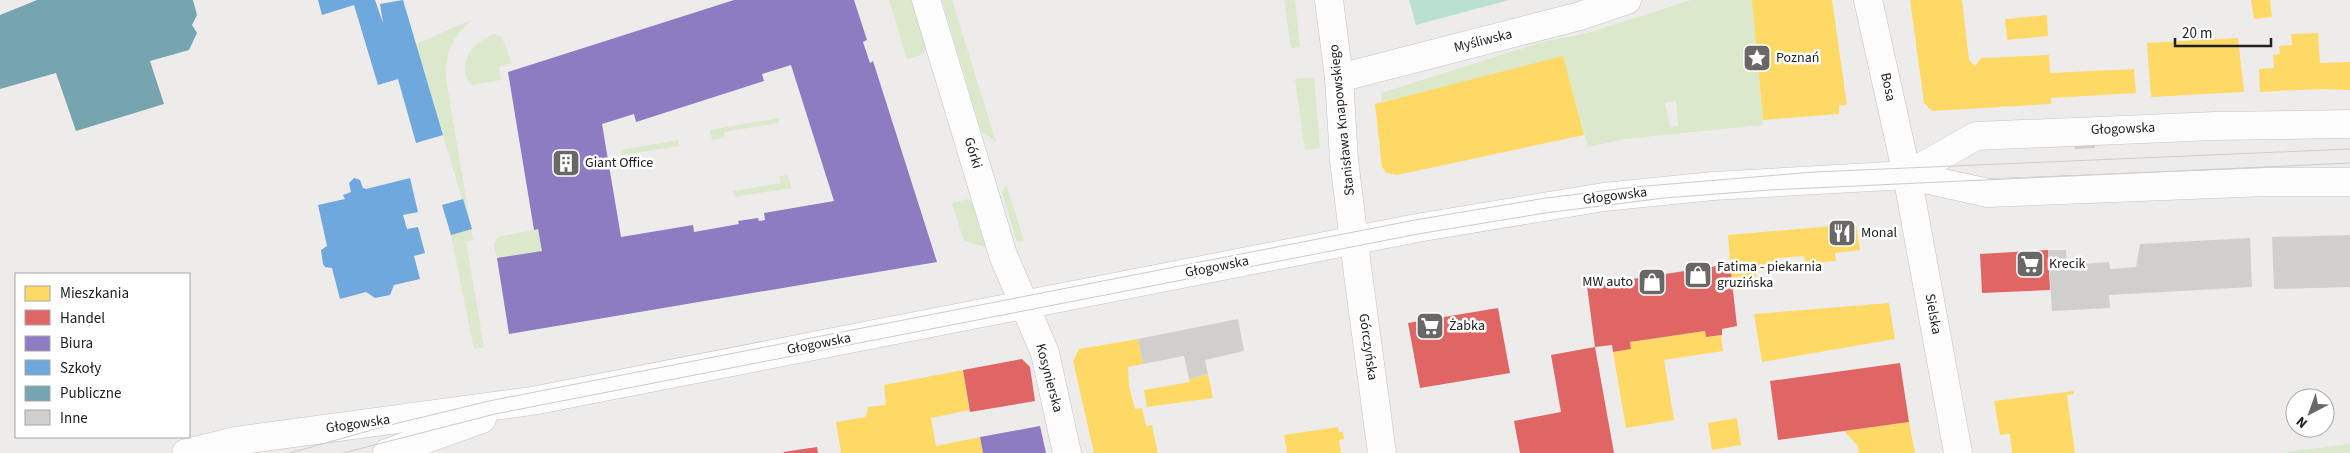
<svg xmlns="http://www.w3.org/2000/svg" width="2350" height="453" viewBox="0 0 2350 453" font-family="'Source Sans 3',sans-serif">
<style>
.grass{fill:#dbe8cc;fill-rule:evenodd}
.pitch{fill:#b9e0d0}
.homes{fill:#ffd966}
.shops{fill:#e06666}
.offices{fill:#8e7cc3;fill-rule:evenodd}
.schools{fill:#6fa8dc}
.public{fill:#76a5af}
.building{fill:#d1cfcd}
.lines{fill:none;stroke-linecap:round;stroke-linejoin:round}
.minor-casing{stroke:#c4c3c2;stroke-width:29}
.minor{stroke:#fcfcfc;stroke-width:28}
.tram{stroke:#cbcbcb;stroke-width:1}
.labels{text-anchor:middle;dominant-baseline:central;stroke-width:5;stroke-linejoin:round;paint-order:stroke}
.street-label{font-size:14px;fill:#212121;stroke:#fff}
.poi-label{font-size:14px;fill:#212121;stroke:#fff;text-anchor:start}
</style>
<rect width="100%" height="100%" fill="#eeecea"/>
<g class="grass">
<path d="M889,0H911L926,49L922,55L907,59Z"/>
<path d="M942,0H952L996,142L981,131Z"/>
<path d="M1284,0H1295L1300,47L1291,48Z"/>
<path d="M1691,0H1752L1763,123L1762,125L1625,139L1588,147L1563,57L1381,102V93L1543,42L1588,33ZM1676,101L1678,126L1670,127L1665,102Z"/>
<path d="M473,19C453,36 445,52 446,79L473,240L466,242L484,347L474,349L451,235L471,229L416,44Z"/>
<path d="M493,34L501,36L512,63L499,67L501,80L472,85L468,82C459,59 473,43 493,34Z"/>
<path d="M1314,77L1320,148L1305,150L1295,79Z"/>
<path d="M779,118V123L724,132L725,138L712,140L710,130Z"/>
<path d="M678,140L679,146L622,155L621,150Z"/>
<path d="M788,175L791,188L734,197L733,191L781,183L779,176Z"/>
<path d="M1006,184L1024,241L1017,242L1002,192Z"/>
<path d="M968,199L972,202L986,247L964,241L952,203Z"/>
<path d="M538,229L542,251L497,258L494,245L498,237Z"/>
<path d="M2350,444V453H2279Z"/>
</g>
<path class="pitch" d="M1409,0H1509L1416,25Z"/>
<g class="homes">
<path d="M1752,0H1832L1847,105H1839V114L1763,120Z"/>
<path d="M1910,0H1962L1969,60L1975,66L1981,58L2049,55L2050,73L2134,69L2136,93L2051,98V104L1932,111L1924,103Z"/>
<path d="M2251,0H2270L2272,17L2254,19Z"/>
<path d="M2047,15L2048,36L2007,40L2005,19Z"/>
<path d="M2318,33L2320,63L2350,62V90L2321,89L2260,92L2259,69L2274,68L2273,55L2280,54L2279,46L2292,45L2291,34Z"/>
<path d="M2238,38L2244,92L2151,97L2147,43Z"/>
<path d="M1563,56L1584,135L1397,175L1387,173L1382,167L1375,104Z"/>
<path d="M1856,224L1860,250L1835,253L1836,261L1805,264L1804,256L1777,258L1779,271L1766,272L1755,264L1758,288L1732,290L1728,235Z"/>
<path d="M1889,303L1895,339L1762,362L1754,314Z"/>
<path d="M1705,331L1706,337L1721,335L1723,351L1664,360L1674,420L1626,428L1613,352L1631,349L1630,342Z"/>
<path d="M1138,339L1143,364L1128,367L1129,386L1135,409L1142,408L1146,426L1152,425L1158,453H1094L1073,361L1079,349Z"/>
<path d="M963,370L969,410L931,418L936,446L980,437L983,453H841L836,422L866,417L868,407L886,405L884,385Z"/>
<path d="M1208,374L1213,398L1147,407L1144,390L1190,382L1189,379Z"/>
<path d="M2074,391V394L2067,395L2075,453H2012L2010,434L2000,435L1994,401Z"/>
<path d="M1737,418L1741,445L1712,450L1708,423Z"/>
<path d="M1909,422L1915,453H1859L1857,445L1844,431Z"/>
<path d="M1338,427L1339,432H1343L1344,439L1339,440L1341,453H1287L1284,435Z"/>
</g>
<g class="shops">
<path d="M2048,250L2050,290L1982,293L1980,254Z"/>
<path d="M1730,264L1737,326L1722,329V335L1706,337L1705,331L1630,342L1631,349L1613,352L1612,345L1595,347L1614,453H1520L1514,421L1561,412L1551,355L1595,347L1587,286Z"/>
<path d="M1498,308L1510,373L1420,388L1408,323Z"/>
<path d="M1022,359L1030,367L1035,401L970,412L963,370Z"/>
<path d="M1900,363L1909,422L1778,440L1770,381Z"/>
<path d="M817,447L818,453H784L783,452Z"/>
</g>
<g class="offices">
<path d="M734,0H854L867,40L863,42L870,63L873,61L937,262L509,334L497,258L542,251L538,229L534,230L508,72ZM791,65L834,201L764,213L765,220L759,221L758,218L738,221L739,224L694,232L693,225L621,237L602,124L634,114L636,122L764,81L762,74Z"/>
<path d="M1040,426L1046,453H983L980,437Z"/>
</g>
<g class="schools">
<path d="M318,0H375L383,23L380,4L403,0L443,135L416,143L398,79L378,85L354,5L322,15Z"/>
<path d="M354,178L360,180L363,188L366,189L410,178L418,212L403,215L407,229L418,227L425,253L414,256L420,279L394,285L390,295L375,298L366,292L340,299L332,268L325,267L323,264L321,250L327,246L318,205L345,199L343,195L351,192L349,183Z"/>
<path d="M463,199L472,229L451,235L442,205Z"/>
</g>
<path class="public" d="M37,0H193L197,15L192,25L197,33L189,50L150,61L164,104L76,131L56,73L0,89V15Z"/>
<g class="building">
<path d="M2095,142V148L2075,149L2074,143Z"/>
<path d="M2350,235V287L2274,289L2272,237Z"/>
<path d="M2250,238L2252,287L2109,295L2110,308L2052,311L2048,250H2066L2067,265L2109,262L2110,269L2136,267L2140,244Z"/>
<path d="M1238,319L1244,351L1205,360L1208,374L1189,379L1184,356L1143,364L1138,339Z"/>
</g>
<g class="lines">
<defs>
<g id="minor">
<path d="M926,0L1003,255L1045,353L1067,453"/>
<path d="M1329,0L1339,78L1344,160L1358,274L1382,453"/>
<path d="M1868,0L1907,175L1958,453"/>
<path d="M1339,78L1580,16L1627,0"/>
<path d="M1907,175L1976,136L2215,126L2350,124"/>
<path d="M186,453L235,441L532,401L1417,228L1604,197L1713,186L1907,175L1988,193L2267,182H2350"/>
<path d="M387,453L482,419"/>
</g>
</defs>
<use href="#minor" class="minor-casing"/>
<use href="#minor" class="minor"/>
<g class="tram">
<path d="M290,453L386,426L489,401L1415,220L1546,198L1634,187L1814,172L2350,149"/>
<path d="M343,453L495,414L1418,234L1545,213L1664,198L1769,190L2350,163"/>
</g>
</g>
<defs>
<symbol id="sight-square" viewBox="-11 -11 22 22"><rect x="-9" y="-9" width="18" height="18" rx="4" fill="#696867" stroke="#fff"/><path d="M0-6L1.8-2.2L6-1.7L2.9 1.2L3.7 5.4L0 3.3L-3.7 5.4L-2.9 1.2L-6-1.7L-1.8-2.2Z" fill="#fff"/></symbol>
<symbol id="building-square" viewBox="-11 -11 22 22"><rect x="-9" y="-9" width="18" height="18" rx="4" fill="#696867" stroke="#fff"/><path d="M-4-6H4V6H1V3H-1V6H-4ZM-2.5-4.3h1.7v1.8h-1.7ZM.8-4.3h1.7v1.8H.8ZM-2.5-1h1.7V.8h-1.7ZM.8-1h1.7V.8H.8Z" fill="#fff"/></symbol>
<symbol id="restaurant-square" viewBox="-11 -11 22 22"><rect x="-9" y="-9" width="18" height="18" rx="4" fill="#696867" stroke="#fff"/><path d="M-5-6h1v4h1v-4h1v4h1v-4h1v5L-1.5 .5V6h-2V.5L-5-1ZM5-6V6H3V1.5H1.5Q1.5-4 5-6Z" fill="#fff"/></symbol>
<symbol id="supermarket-square" viewBox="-11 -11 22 22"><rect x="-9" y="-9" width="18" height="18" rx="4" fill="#696867" stroke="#fff"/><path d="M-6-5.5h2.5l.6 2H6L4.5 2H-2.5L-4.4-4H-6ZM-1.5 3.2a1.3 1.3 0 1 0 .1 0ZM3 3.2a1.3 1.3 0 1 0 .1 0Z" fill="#fff"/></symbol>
<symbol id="shop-square" viewBox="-11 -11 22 22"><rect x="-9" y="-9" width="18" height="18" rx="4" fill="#696867" stroke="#fff"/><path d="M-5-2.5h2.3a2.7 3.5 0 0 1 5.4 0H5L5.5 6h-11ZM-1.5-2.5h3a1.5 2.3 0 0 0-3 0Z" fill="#fff"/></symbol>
</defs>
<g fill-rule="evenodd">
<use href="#sight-square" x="1741" y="42" width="32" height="32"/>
<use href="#building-square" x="550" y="147" width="32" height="32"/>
<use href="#restaurant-square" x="1826" y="217" width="32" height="32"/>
<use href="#supermarket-square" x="2014" y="248" width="32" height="32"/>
<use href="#shop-square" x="1682" y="259" width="32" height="32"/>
<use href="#shop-square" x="1636" y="266" width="32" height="32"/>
<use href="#supermarket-square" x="1414" y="310" width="32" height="32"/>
</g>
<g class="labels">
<g class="street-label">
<text transform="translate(1483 41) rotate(-14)">Myśliwska</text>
<text transform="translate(1888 87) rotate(78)">Bosa</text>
<text transform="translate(1342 120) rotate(-96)">Stanisława Knapowskiego</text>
<text transform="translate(2123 129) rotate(-2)">Głogowska</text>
<text transform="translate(973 153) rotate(73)">Górki</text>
<text transform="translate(1615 196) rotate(-7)">Głogowska</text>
<text transform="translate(1217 267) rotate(-11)">Głogowska</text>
<text transform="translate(1933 314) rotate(80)">Sielska</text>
<text transform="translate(819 344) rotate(-11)">Głogowska</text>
<text transform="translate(1368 347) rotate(82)">Górczyńska</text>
<text transform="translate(1049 378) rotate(75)">Kosynierska</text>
<text transform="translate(358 424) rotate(-8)">Głogowska</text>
</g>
<g class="poi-label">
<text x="1776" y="58">Poznań</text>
<text x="585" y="163">Giant Office</text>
<text x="1861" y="233">Monal</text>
<text x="2049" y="264">Krecik</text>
<text x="1717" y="267">Fatima - piekarnia<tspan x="1717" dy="16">gruzińska</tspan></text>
<text x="1633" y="282" text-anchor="end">MW auto</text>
<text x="1449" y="326">Żabka</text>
</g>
</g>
<rect x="15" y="273" width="175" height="165" fill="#ffffff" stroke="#a6a6a6"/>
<rect x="25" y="286" width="25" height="15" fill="#ffd966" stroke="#a6a6a6"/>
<text x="60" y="298" font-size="15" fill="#212121">Mieszkania</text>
<rect x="25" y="310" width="25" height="15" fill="#e06666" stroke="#a6a6a6"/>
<text x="60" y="323" font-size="15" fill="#212121">Handel</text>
<rect x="25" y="336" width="25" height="15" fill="#8e7cc3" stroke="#a6a6a6"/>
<text x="60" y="348" font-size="15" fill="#212121">Biura</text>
<rect x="25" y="360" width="25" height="15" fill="#6fa8dc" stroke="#a6a6a6"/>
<text x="60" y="373" font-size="15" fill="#212121">Szkoły</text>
<rect x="25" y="386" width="25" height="15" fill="#76a5af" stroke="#a6a6a6"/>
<text x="60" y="398" font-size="15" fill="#212121">Publiczne</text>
<rect x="25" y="410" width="25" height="15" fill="#d1cfcd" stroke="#a6a6a6"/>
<text x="60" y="423" font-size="15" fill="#212121">Inne</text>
<g transform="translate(2310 413) rotate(221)"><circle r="24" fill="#ffffff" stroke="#a6a6a6"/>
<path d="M0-4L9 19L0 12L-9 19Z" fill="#696867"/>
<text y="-8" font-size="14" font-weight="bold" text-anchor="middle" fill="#212121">N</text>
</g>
<path d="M2175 38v8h96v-8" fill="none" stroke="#212121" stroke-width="2.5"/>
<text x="2182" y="38" font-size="15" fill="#212121" stroke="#ffffff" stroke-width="4" paint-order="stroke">20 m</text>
</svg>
